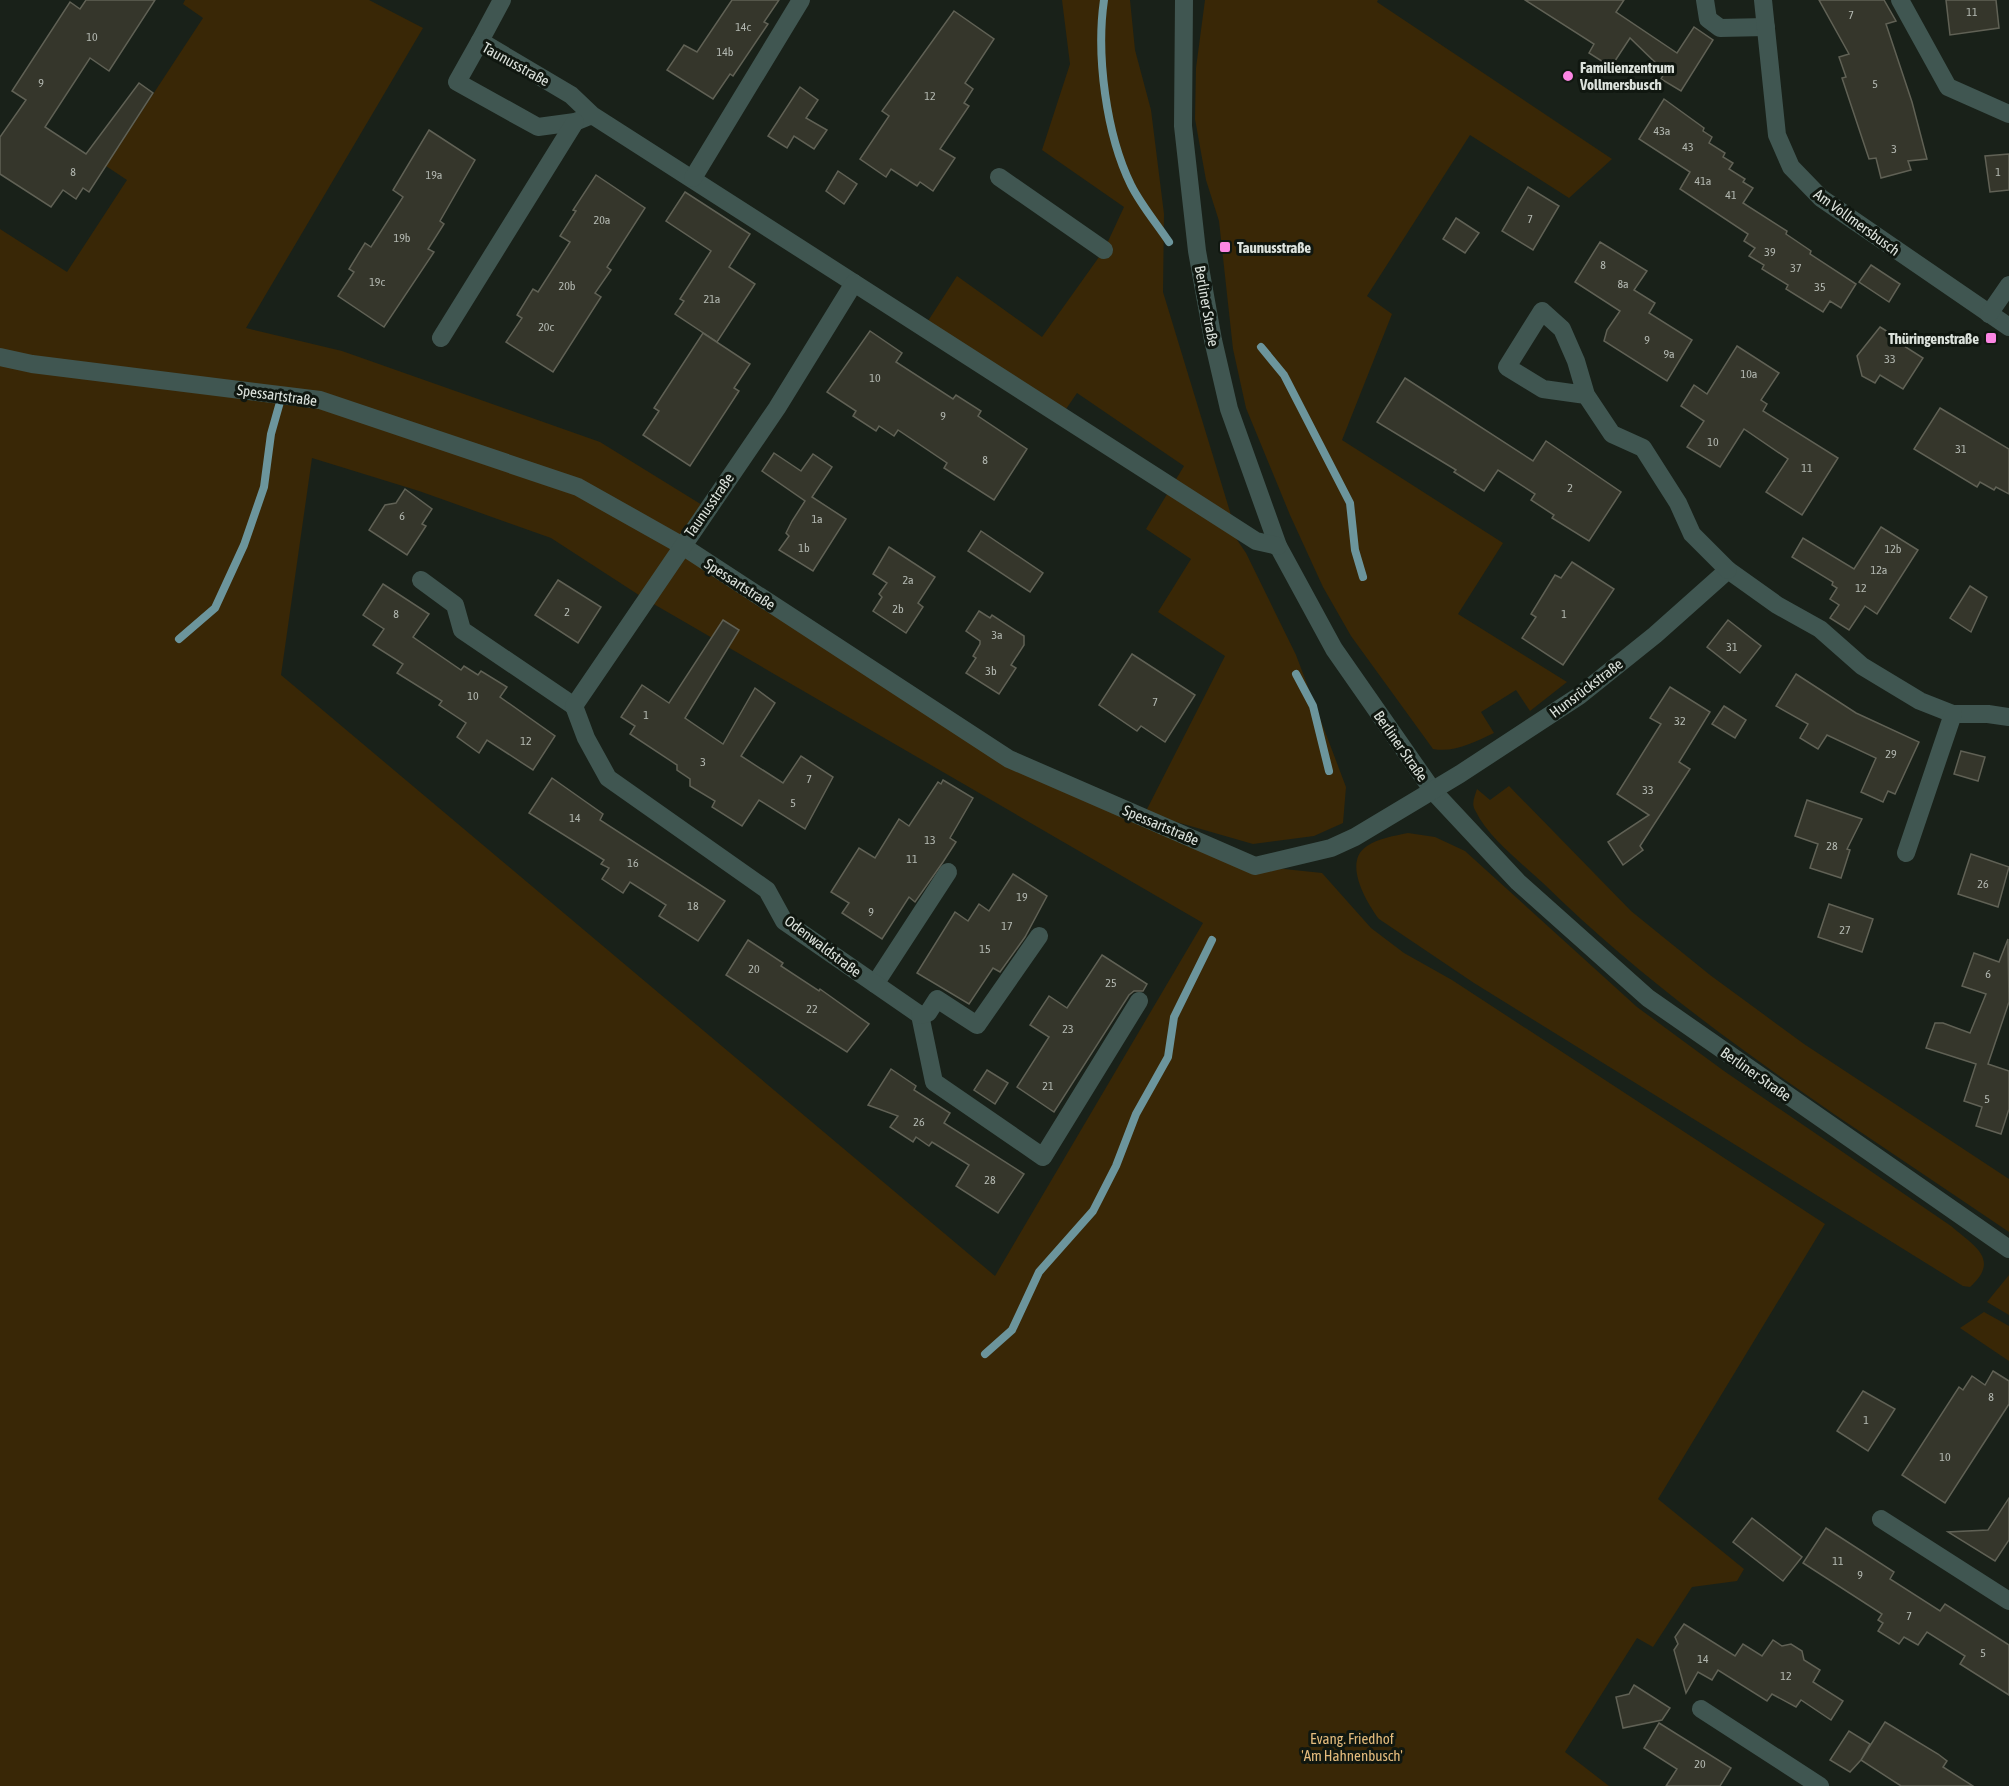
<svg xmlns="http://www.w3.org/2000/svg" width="2009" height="1786" viewBox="0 0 2009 1786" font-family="'Asap Condensed',sans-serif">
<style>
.green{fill:#392706;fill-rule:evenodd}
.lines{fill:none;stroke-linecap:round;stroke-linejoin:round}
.stream{stroke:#6c959c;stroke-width:8}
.building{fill:#35362b;stroke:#606155;stroke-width:1.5}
.minor{stroke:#405651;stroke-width:18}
.poi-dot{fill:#fc86e3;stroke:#101710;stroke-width:2}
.labels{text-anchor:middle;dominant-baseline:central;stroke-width:6;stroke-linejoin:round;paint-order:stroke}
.number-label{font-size:12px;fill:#b2b7b0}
.street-label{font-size:15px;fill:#dce2dc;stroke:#101710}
.poi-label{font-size:15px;font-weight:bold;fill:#dce2dc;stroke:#101710;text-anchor:start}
.park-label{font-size:15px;fill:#e3bb7d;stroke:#101710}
</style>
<rect width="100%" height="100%" fill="#192119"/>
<g class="green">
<path d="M185,0H369L423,28L246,328L342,351L600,442L707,508L681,545L1009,759L1255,866L1322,873L1371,928L1404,953L1452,980L1825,1224L1658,1499L1744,1569L1737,1581L1692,1587L1653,1647L1637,1638L1565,1752L1609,1786H0V229L67,272L127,180L106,166L203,18L183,4ZM312,458L419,491L551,538L645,599L1203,923L995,1276L281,675Z"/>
<path d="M1062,0H1130L1135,50L1151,110L1164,214L1163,292L1231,515V531L1246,553L1296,655L1346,787L1343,823L1314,836L1253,844L1145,813L1225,656L1158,612L1191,559L1146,529L1184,466L1077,393L1064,412L926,324L957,276L1042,337L1104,250L1124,207L1042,150L1070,64Z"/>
<path d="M1205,0H1378L1377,2L1612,159L1569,198L1470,135L1367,296L1392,314L1342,440L1503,543L1458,614L1567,682L1530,711L1516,690L1481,712L1494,733C1474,742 1455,753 1433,749L1351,636L1323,587L1290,515L1246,408L1233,349L1219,221L1206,180L1195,119L1196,68Z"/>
<path d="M1509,786L1631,911L1710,975L1804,1044L2009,1179V1232C1849,1123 1682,1020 1543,883C1521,862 1489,839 1475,810C1471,803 1475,796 1477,789L1490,800Z"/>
<path d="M1408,833L1435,837L1465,851L1637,1007L1724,1071L1951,1226C1974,1246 2001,1259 1970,1287L1963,1286L1474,983L1379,919C1367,903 1342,862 1367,846C1379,838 1394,836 1408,833Z"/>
<path d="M2009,1275V1315L1987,1302Z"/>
<path d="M1984,1312L2009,1326V1361L1960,1328Z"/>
</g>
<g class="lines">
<g class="stream">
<path d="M1104,0C1096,55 1106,134 1131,185C1141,205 1157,224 1169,242"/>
<path d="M1261,347L1284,375L1350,503L1355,550L1363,577"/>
<path d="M179,639L215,608L244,545L264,487L271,434L282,395"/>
<path d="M1296,674L1313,706L1329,771"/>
<path d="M985,1354L1012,1330L1039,1272L1093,1211L1116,1166L1136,1114L1168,1057L1174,1017L1212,940"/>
</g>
</g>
<g class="building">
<path d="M86,0H155L109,71L90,58L45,127L86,154L139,83L153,93L89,192L83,188L76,199L63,190L51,207L0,174V137L26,100L12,91L70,2L80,9Z"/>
<path d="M732,0H779L764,22L768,24L733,76L730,74L713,99L667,70L684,45L697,52Z"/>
<path d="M1525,0H1624L1616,12L1677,53L1694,27L1713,40L1681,91L1661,79L1665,72L1630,38L1611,67L1589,53L1594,44Z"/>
<path d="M1819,0H1884L1896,21L1886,24L1912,102L1927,159L1908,161L1911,170L1881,178L1876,158L1869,159L1842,78L1846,77L1839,57L1849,54Z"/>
<path d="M1946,0H1996L1999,28L1950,35Z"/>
<path d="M954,11L994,39L965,83L973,89L964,103L969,106L940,149L955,158L933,191L920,182L917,186L891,169L886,177L860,159L889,116L882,111Z"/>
<path d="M800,87L818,100L806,118L827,130L814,149L794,136L787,148L768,136Z"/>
<path d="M1664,99L1704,128L1703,131L1712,137L1709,143L1725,153L1723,157L1733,163L1729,169L1745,179L1743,182L1753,188L1743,203L1787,231L1786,234L1811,251L1810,254L1856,284L1841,308L1830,301L1823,312L1786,289L1788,285L1762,269L1764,265L1749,256L1755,248L1744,241L1748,234L1680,189L1690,172L1639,139Z"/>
<path d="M429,130L475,160L440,221L444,224L428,249L434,252L384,327L338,296L354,272L349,269L365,243L371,247L403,197L393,190Z"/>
<path d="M2009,154V190L1990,192L1985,156Z"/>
<path d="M838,171L857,184L844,204L826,191Z"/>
<path d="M596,175L645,208L607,267L611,270L595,293L601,297L553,372L506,342L522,318L517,315L533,289L538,292L570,242L560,236L576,211L573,210Z"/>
<path d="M1528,187L1559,206L1533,250L1502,231Z"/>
<path d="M685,192L750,234L729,267L755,284L717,342L675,314L684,301L680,299L711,251L666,221Z"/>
<path d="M1456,218L1479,233L1465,253L1443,239Z"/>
<path d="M1600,242L1647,271L1634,290L1655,303L1649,313L1692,340L1667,381L1604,341L1607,330L1620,311L1575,282Z"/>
<path d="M1871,265L1900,284L1889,302L1859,282Z"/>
<path d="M1880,327L1906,343L1904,346L1923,358L1903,389L1880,375L1875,383L1862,376L1857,356Z"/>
<path d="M870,331L902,353L896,362L953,399L956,395L981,411L978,416L1027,449L994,500L944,468L947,463L898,430L894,436L879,426L876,431L853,416L856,411L827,392Z"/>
<path d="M703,333L750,364L734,388L739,391L690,466L643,435L659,411L654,408Z"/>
<path d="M1737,346L1779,373L1761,400L1767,404L1763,411L1838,458L1802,515L1766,492L1788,459L1744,429L1720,467L1687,447L1704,421L1681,406L1694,385L1707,394Z"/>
<path d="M1405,378L1533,461L1546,441L1621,492L1589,541L1552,518L1554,515L1531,500L1535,494L1498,470L1484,491L1454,472L1456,470L1377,422Z"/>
<path d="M1940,408L2009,449V494L1996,487L1994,490L1980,482L1977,487L1914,449Z"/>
<path d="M774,453L801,471L813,454L832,467L812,497L846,519L813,571L779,550L789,536L786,533L792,521L805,501L762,471Z"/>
<path d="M405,489L432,509L422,524L426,526L407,555L369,530L385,505L396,503Z"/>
<path d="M1881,527L1918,550L1877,614L1865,606L1849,630L1830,618L1839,605L1830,599L1837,588L1832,585L1833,582L1792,557L1803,538L1854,569Z"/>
<path d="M981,531L1043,573L1030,592L968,551Z"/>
<path d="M889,547L935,577L918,603L923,607L906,633L873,611L882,597L879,594L887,583L873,574Z"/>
<path d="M1572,562L1614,589L1563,665L1522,638L1536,617L1531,614L1555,575L1561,578Z"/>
<path d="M558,580L601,607L578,643L535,615Z"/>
<path d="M383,584L429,614L413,637L461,670L464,666L478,675L481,671L507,687L500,697L555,736L533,770L487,740L479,753L457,737L466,723L439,705L442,701L397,673L403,664L373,645L384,629L363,615Z"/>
<path d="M1970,586L1987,597L1971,632L1950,618Z"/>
<path d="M979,611L990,618L992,615L1024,636V645L1011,665L1016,668L999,694L966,673L976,658L973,656L980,644V641L966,631Z"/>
<path d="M723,620L739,630L685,718L723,744L755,688L775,703L741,756L783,783L801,756L833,777L805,829L759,800L742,826L712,807L715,801L690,786V779L677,770V765L630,734L635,726L621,717L642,685L669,703Z"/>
<path d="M1728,620L1761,646L1740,673L1707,647Z"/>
<path d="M1132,654L1195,695L1165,742L1141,726L1137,731L1099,705Z"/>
<path d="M1796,674L1856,713L1919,742L1895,794L1888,791L1883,802L1861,792L1876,758L1827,735L1818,749L1800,738L1808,724L1776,706Z"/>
<path d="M1670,687L1710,712L1679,762L1690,769L1640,846L1643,850L1623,865L1608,842L1649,815L1617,794L1661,724L1650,718Z"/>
<path d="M1724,706L1746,720L1735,738L1712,724Z"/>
<path d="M1961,751L1985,757L1978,781L1954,774Z"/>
<path d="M552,778L603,814L600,820L725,901L698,941L659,916L666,905L630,882L623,893L602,879L609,868L601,864L604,860L529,813Z"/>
<path d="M943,780L973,798L950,838L956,842L943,862L915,902L909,897L882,939L842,913L849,903L831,892L859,848L875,858L899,819L909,826L938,782L941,784Z"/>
<path d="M1807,800L1862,819L1847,849L1850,850L1841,878L1810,868L1818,844L1795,836Z"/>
<path d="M1971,854L2009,867L1998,907L1958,894Z"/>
<path d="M1013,874L1047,896L1025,937L1000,972L993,968L969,1004L917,973L955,912L968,921L979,904L989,911Z"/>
<path d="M1829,904L1873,919L1862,952L1818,937Z"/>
<path d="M2008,939L2009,1002L1988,1064L2009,1071V1109L2001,1134L1976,1126L1982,1107L1964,1101L1976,1064L1926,1048L1935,1023H1943L1970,1033L1986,994L1962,986L1974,953L1999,962Z"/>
<path d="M748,940L783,963L781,966L819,991L820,989L869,1024L847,1052L726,975Z"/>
<path d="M1102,955L1147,984L1143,991H1134L1129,995L1054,1112L1017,1087L1049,1037L1030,1025L1049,996L1067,1008Z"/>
<path d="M891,1069L916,1086L914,1090L950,1113L944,1123L1024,1174L998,1213L956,1186L969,1165L932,1142L929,1146L916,1137L913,1142L890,1127L898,1116L868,1105Z"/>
<path d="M987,1070L1008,1083L995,1104L974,1090Z"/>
<path d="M1993,1371L2009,1381V1404L1945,1503L1902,1475L1959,1387L1963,1390L1972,1376L1985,1385Z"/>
<path d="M1863,1391L1895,1409L1868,1451L1837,1431Z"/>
<path d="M2009,1498V1540L1995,1561L1948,1532L1988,1530Z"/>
<path d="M1752,1518L1802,1557L1783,1581L1733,1542Z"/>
<path d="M1826,1528L1894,1572L1890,1579L1940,1611L1945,1604L2009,1645V1695L1960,1664L1965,1656L1927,1632L1918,1645L1904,1637L1899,1644L1878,1631L1883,1623L1878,1620L1882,1614L1803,1563Z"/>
<path d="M1684,1624L1735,1656L1743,1644L1762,1656L1773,1640L1782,1646L1791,1644L1802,1651L1804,1660L1820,1670L1813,1682L1843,1701L1831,1720L1801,1700L1796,1707L1772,1694L1767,1701L1718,1670L1712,1680L1698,1672L1686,1693L1674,1650L1678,1644L1675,1637Z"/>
<path d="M1634,1685L1670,1708L1662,1720L1623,1728L1616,1697L1629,1694Z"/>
<path d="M1885,1722L1938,1754L1947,1761L1943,1767L1973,1786H1901L1861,1760L1850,1772L1830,1760L1849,1731L1870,1744L1861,1760Z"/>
<path d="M1659,1723L1731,1768L1720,1786H1666L1677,1769L1644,1748Z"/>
</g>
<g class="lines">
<g class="minor">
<path d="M1184,0L1183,126L1197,251L1213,340L1229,409L1278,546L1334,649L1433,791L1518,882L1648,998L2009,1249"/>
<path d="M1705,0L1708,19L1720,28L1766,27"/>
<path d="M1763,0L1777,135L1791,167L1821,198L2009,327"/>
<path d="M1900,0L1948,87L2009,114"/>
<path d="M480,41L502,0"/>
<path d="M592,115L575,122L538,127L457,82L480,41L571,95L592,115L854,283"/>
<path d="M999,177L1104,250"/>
<path d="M693,178L801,0"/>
<path d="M1989,314L2009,285"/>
<path d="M441,338L575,122"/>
<path d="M0,357L32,364L320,400L578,487L681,545L1009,759L1255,866L1331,848L1355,837L1460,774L1579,696L1655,635L1728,570L1777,605L1820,629L1862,666L1920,701L1953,714H1988L2009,717"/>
<path d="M1586,395L1543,389L1507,367L1542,311L1562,329L1576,361L1586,395L1612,434L1643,448L1678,503L1692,534L1728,570"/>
<path d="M421,580L455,605L462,630L574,706"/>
<path d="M1906,853L1953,714"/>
<path d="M875,984L948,872"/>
<path d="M1139,1001L1043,1157L934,1082L920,1015L784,921L767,890L608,778L586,738L574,706L777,408L854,283L1256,541L1278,546"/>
<path d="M920,1015L928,1013L937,999L977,1025L1039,936"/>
<path d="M1881,1519L2009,1601"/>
<path d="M1701,1709L1820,1786"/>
</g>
</g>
<g class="poi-dot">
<circle cx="1568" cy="76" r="6"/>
<rect x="1219" y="241" width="12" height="12" rx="3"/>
<rect x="1985" y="332" width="12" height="12" rx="3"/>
</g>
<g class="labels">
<g class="number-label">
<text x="1972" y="12">11</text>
<text x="1851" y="15">7</text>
<text x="743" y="27">14c</text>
<text x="92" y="37">10</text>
<text x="725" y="52">14b</text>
<text x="41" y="83">9</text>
<text x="1875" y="84">5</text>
<text x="930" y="96">12</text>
<text x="1662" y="131">43a</text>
<text x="1688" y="147">43</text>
<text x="1894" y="149">3</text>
<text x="73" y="172">8</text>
<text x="1998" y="172">1</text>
<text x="434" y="175">19a</text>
<text x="1703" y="181">41a</text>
<text x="1731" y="195">41</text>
<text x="1530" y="219">7</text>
<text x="602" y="220">20a</text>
<text x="402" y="238">19b</text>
<text x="1770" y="252">39</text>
<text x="1603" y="265">8</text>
<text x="1796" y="268">37</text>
<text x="377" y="282">19c</text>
<text x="1623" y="284">8a</text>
<text x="567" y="286">20b</text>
<text x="1820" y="287">35</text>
<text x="712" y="299">21a</text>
<text x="546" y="327">20c</text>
<text x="1647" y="340">9</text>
<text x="1669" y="354">9a</text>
<text x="1890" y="359">33</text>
<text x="1749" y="374">10a</text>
<text x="875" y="378">10</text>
<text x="943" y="416">9</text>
<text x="1713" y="442">10</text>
<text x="1961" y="449">31</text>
<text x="985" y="460">8</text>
<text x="1807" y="468">11</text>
<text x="1570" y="488">2</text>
<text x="402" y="516">6</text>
<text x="817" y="519">1a</text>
<text x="804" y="548">1b</text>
<text x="1893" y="549">12b</text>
<text x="1879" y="570">12a</text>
<text x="908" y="580">2a</text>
<text x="1861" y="588">12</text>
<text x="898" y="609">2b</text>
<text x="567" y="612">2</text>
<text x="396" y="614">8</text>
<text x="1564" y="614">1</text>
<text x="997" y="635">3a</text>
<text x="1732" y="647">31</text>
<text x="991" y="671">3b</text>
<text x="473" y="696">10</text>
<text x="1155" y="702">7</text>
<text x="646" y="715">1</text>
<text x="1680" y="721">32</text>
<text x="526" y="741">12</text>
<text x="1891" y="754">29</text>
<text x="703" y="762">3</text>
<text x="809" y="779">7</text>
<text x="1648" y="790">33</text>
<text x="793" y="803">5</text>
<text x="575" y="818">14</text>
<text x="930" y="840">13</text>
<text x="1832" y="846">28</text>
<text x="912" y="859">11</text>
<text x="633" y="863">16</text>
<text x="1983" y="884">26</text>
<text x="1022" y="897">19</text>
<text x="693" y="906">18</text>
<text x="871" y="912">9</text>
<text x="1007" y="926">17</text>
<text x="1845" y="930">27</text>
<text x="985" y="949">15</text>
<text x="754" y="969">20</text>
<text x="1988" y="974">6</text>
<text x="1111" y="983">25</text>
<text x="812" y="1009">22</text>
<text x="1068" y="1029">23</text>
<text x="1048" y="1086">21</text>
<text x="1987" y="1099">5</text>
<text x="919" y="1122">26</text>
<text x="990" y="1180">28</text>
<text x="1991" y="1397">8</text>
<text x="1866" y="1420">1</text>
<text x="1945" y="1457">10</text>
<text x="1838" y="1561">11</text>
<text x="1860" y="1575">9</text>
<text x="1909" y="1616">7</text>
<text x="1983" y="1653">5</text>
<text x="1703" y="1659">14</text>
<text x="1786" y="1676">12</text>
<text x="1700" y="1764">20</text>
</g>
<g class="street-label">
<text transform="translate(516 64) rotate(29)">Taunusstraße</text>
<text transform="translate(1857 222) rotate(36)">Am Vollmersbusch</text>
<text transform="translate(1207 306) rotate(80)">Berliner Straße</text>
<text transform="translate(277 395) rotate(8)">Spessartstraße</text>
<text transform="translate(709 505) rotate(-55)">Taunusstraße</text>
<text transform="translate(740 584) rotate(33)">Spessartstraße</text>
<text transform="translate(1586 688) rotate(-37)">Hunsrückstraße</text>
<text transform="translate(1401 746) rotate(55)">Berliner Straße</text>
<text transform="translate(1161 825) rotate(23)">Spessartstraße</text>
<text transform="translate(823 946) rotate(37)">Odenwaldstraße</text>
<text transform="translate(1756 1074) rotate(35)">Berliner Straße</text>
</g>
<g class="poi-label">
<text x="1580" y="67">Familienzentrum<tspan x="1580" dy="17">Vollmersbusch</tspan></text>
<text x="1237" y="247">Taunusstraße</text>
<text x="1979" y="338" text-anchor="end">Thüringenstraße</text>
</g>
<g class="park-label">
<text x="1352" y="1738">Evang. Friedhof<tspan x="1352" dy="17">'Am Hahnenbusch'</tspan></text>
</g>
</g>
</svg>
